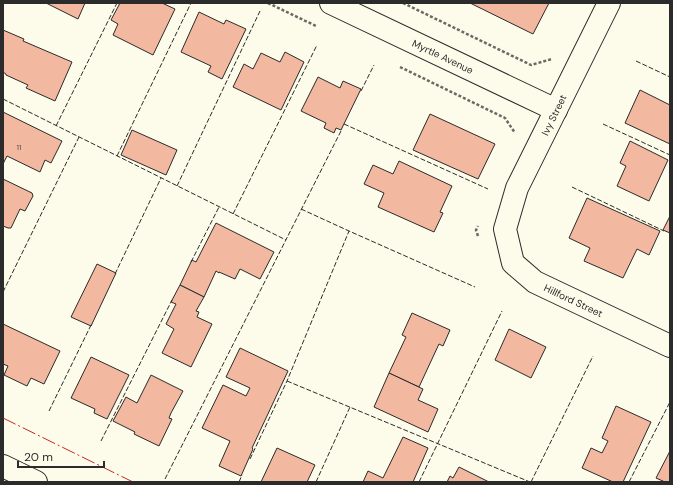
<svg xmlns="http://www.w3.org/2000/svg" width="673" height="485" viewBox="0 0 673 485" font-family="'DM Sans',sans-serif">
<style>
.building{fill:#f2b8a0;stroke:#2b2b2b}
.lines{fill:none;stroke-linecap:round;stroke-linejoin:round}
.minor-casing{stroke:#2b2b2b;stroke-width:24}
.secondary-casing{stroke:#2b2b2b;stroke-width:24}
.path{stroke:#6a6964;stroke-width:2.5;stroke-dasharray:3 2;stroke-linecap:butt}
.minor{stroke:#fdfbea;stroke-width:22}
.secondary{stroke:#fdfbea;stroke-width:22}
.fence{stroke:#2b2b2b;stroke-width:1;stroke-dasharray:5 2;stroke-linecap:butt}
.power{stroke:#c62828;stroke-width:1;stroke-dasharray:14 3 2 3;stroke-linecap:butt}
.labels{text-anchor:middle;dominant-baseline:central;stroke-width:3;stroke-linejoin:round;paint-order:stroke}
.number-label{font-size:8px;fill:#5d4e48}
.street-label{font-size:10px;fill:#2b2b2b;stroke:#fdfbea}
</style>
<rect width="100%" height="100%" fill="#fdfbea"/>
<g class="building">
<path d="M46,3H85L78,19Z"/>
<path d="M120,3H162L175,9L153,55L113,35L118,24L111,20Z"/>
<path d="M470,3H549L533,34Z"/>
<path d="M199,12L224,24L226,20L246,29L222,79L208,72L211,66L181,52Z"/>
<path d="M3,30L24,39L23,41L72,62L55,101L26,88L28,85L6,75V74L3,72Z"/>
<path d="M285,52L304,62L281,110L233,87L244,64L253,69L261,53L280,62Z"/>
<path d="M318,77L340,88L343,81L361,89L341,130L336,128L334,133L324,128L326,123L301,111Z"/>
<path d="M640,90L670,105V144L625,123Z"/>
<path d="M3,112L62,141L51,163L45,160L40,172L7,156L3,164Z"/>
<path d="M430,114L495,144L478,179L413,150Z"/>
<path d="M132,130L177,150L166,175L121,155Z"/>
<path d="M630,141L668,160L649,201L617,186L626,166L620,163Z"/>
<path d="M399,161L452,186L440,212L443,213L434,232L378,207L384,193L364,184L373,165L393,174Z"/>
<path d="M3,179L32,193L33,196L25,211L20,209L11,228H8L3,226Z"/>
<path d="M587,198L660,231L649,255L637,249L623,278L584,261L590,248L569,238Z"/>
<path d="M670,216V233L663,230Z"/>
<path d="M216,223L274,252L260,279L240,269L235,279L219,272V273L216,271L204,297L180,285L192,260L196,262Z"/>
<path d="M97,264L116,273L91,326L71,317Z"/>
<path d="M180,285L204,297L196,311L199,312L197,317L212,324L191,367L162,353L174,329L166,324L176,304L171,302Z"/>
<path d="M412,313L450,330L443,346L439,344L419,387L389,373L406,337L402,335Z"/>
<path d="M3,324L60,351L44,384L31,378L27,386L4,375L8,366L3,364Z"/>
<path d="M509,329L546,347L531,378L495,360Z"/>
<path d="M240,348L288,371L252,448L253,449L241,476L219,466L230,441L202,428L223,385L246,396L250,388L226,377Z"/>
<path d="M91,357L129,375L107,419L94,413L95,409L71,398Z"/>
<path d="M389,373L423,389L418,400L438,409L428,432L374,407Z"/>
<path d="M151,375L183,391L171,413L169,418L172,419L159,446L134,434L135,432L113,421L126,397L137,403Z"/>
<path d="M616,406L651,422L623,482H613L582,468L591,448L602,453L608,441L602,438Z"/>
<path d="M403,437L428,448L413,482H363L368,471L383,478Z"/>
<path d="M277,448L315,465L307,482H261Z"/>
<path d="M670,451V482H665L656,478Z"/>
<path d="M459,467L489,482H447L450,476L453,478Z"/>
</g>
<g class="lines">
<defs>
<g id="minor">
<path id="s1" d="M331,3L556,110"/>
<path id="s2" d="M609,3L517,188L505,229L513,263L535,282L670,346"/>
</g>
<path id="secondary" d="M3,466L36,482"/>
</defs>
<use href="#minor" class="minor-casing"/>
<use href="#secondary" class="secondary-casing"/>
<g class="path">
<path d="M268,3L316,26"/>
<path d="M403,3L531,65L552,59"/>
<path d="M400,67L505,118L515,133"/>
<path d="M478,236L476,230L478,226"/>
</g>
<use href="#minor" class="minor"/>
<use href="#secondary" class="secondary"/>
<g class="fence">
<path d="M669,3H670"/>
<path d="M636,61L670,77"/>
<path d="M361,91L374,65"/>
<path d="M3,99L286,240"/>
<path d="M344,124L488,189"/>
<path d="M603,124L670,155"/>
<path d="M56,126L117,3"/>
<path d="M117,156L191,3"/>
<path d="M177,186L260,11"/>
<path d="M572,187L664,231"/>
<path d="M301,209L349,231"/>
<path d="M233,214L317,45"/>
<path d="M191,262L219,207"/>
<path d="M115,274L161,178"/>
<path d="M3,292L79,137"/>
<path d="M287,381L530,482"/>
<path d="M49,411L92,323"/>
<path d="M101,441L172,300"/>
<path d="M250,459L287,381L349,231L475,287"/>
<path d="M165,479L342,129"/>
<path d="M239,482L242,475"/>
<path d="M316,482L350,407"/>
<path d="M419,482L502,311"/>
<path d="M531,482L593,356"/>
<path d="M629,482L670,402"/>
</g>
<path class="power" d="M3,418L133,482"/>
</g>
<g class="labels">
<g class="number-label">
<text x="19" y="147">11</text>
</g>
<g class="street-label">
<text stroke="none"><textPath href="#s1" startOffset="124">Myrtle Avenue</textPath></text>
<text transform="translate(554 115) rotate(-64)">Ivy Street</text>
<text stroke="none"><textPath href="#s2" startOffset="356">Hillford Street</textPath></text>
</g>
</g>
<rect width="673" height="485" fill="none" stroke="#2b2b2b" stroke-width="8"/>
<path d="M18 461v6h86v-6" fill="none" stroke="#2b2b2b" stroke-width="2"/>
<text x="24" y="461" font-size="12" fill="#2b2b2b" stroke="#fdfbea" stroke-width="3" paint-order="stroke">20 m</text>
</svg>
